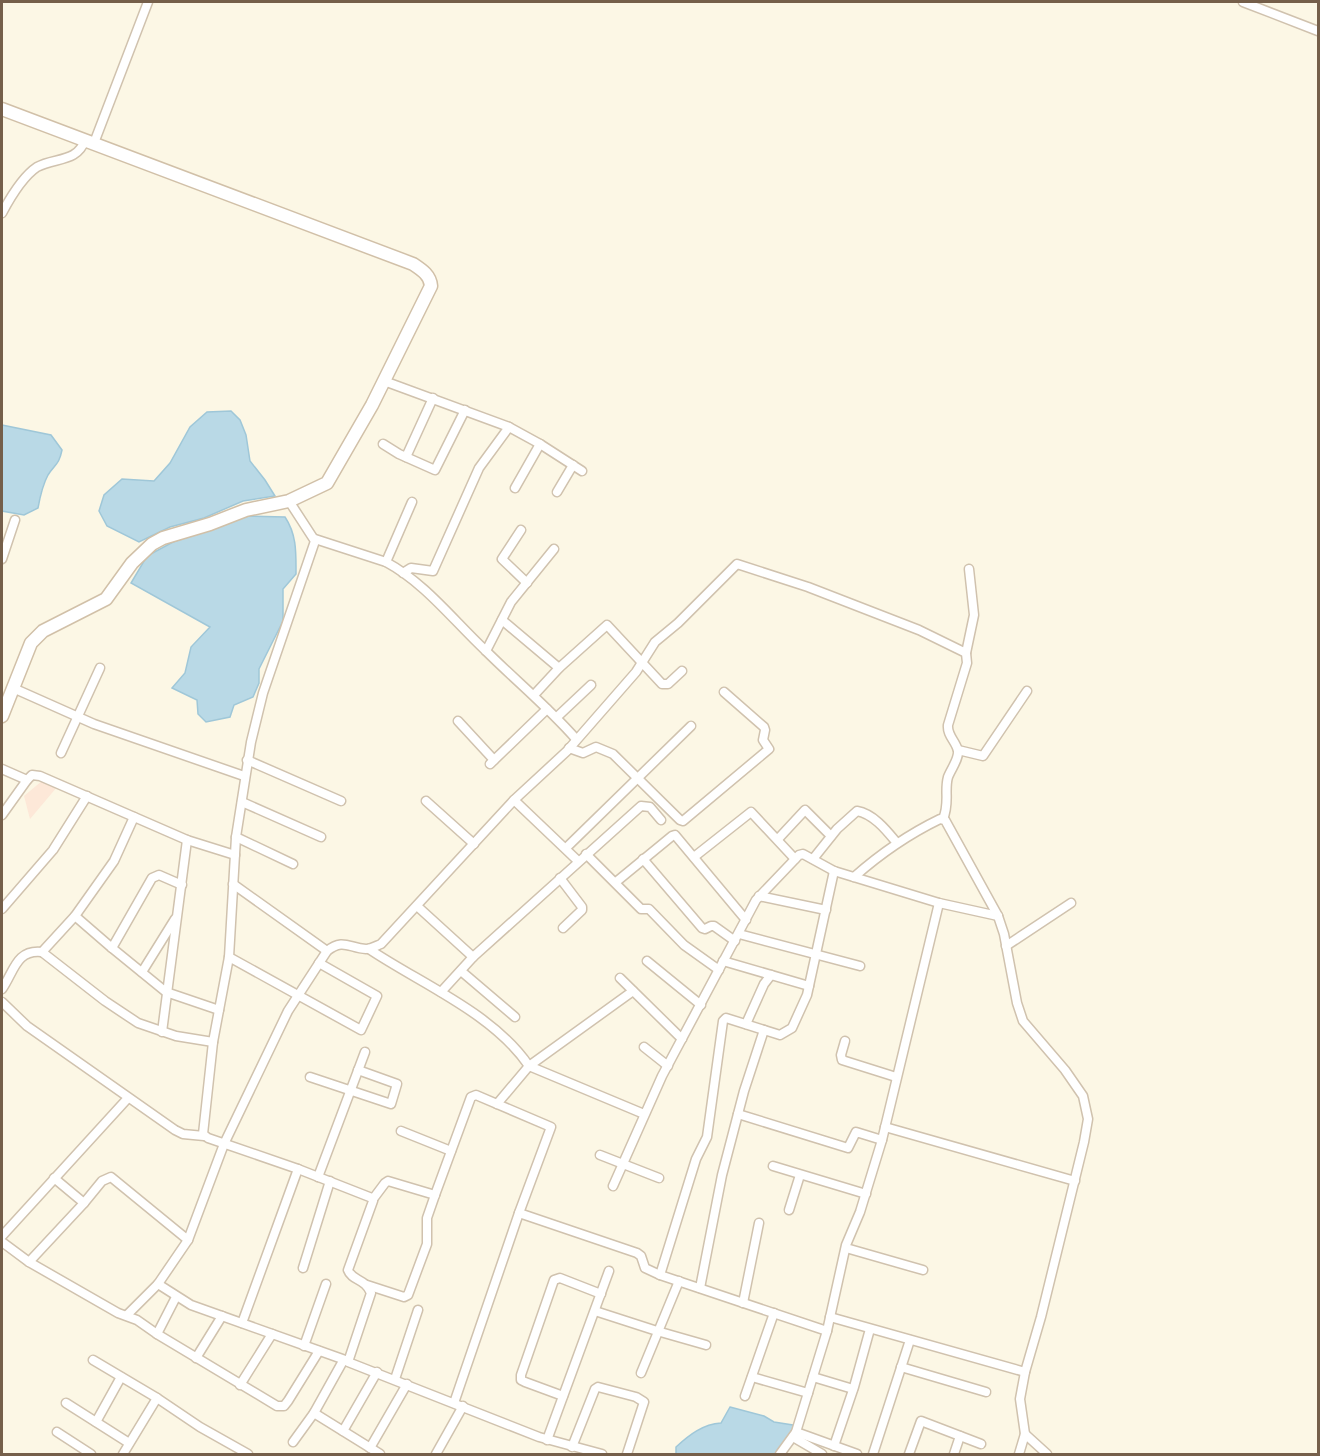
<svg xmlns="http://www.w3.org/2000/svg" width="1320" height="1456" viewBox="0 0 1320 1456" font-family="'Open Sans',sans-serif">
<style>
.commercial{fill:#fde8d8}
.water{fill:#b9d9e6;stroke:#9fc7d8;stroke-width:1.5}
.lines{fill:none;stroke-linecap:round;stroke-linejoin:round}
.street-casing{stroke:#d0c2ae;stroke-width:11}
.secondary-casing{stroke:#d1c0a8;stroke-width:15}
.street{stroke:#fff;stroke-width:8}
.secondary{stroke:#fff;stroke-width:12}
</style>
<rect width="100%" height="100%" fill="#fcf7e5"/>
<path class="commercial" d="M42,781L57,787L30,819L24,796Z"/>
<g class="water">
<path d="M231,411L240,420L246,435L250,461L265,480L275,496L243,501L204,518L170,527L139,542L107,526L99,511L104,495L122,479L154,481L170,463L190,427L207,412Z"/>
<path d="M2,425L51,435L62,450C59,465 55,464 48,475C42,486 40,497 38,508L24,515L2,511Z"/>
<path d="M242,516L285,517C297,535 296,553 296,574L283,589V621L259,669V683L253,697L234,705L230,717L206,722L198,714L197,700L172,688L185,673L191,647L210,627L131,583L147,556L173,542Z"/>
<path d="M730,1407L764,1416L774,1422L793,1425L798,1428L783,1454H676V1447C689,1435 703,1424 721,1423Z"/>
</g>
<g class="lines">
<defs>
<g id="street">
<path d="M1243,2L1318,31"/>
<path d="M94,143L148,2"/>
<path d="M2,213C10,198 22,177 37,167C55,157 77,163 85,140"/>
<path d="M384,381L509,427L540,444L582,471"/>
<path d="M383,444L399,454L435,470L465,410"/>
<path d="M406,457L433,398"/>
<path d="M515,488L540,444"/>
<path d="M557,492L573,465"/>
<path d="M289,501L315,541L263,693L251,742L236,837L229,957L213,1042L203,1134L208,1138L298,1169L372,1198L373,1201L348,1270C352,1281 365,1278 371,1293L348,1362L539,1437L602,1454"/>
<path d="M521,530L502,559L527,583"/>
<path d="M315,539L386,562C425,583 453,620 485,650C515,680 548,707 576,739"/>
<path d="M2,559L15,520"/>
<path d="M386,562L412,502"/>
<path d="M403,573L411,568L433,571L479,468L509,427"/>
<path d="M502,620L559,668"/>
<path d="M486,651L511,602L554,549"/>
<path d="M966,653L974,615L969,569"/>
<path d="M13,688L94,724L244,776"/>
<path d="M534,695L559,668L607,625L662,684H668L682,671"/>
<path d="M557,717L591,685"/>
<path d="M458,721L494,760"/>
<path d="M569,748L583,753L596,747L613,754L680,820L683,821L769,749L763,740L765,730L764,727L724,692"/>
<path d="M958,750L983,756L1027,691"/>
<path d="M61,753L100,668"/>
<path d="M247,760L341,801"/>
<path d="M490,764L547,709"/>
<path d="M2,769L27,780L32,775L40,776L187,840L235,855"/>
<path d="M514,800L578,861"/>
<path d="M426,801L474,844"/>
<path d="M242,802L321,837"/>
<path d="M2,815L27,780"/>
<path d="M134,817L114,861L75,916L42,952L105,1001L138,1023L176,1036L213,1042"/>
<path d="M236,837L293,864"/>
<path d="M778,839L805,810L831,836"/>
<path d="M566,848L691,726"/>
<path d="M586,854L641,909H649L684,945L719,970"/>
<path d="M694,857L751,812L795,859"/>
<path d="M643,859L702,928L705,929L711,926H714L735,941"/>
<path d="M813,859L837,829L857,811C874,814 887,831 897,843"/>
<path d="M854,877C880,854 909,834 940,819L945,820L998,916L1004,934L1017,1003L1023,1021L1065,1070L1083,1096L1088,1119L1084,1142L1041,1317L1025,1372L1020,1399L1025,1434L1019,1454"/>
<path d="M560,878L582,907V910L563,928"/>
<path d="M616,882L672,836L675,835L746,920"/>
<path d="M233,884L327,951"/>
<path d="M759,896L826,910"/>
<path d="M417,906L473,957"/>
<path d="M2,909L53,850L87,796"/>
<path d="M75,916L112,948L166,992L219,1010"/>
<path d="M739,934L860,966"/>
<path d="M1006,946L1071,903"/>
<path d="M112,948L152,878L159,875L182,885"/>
<path d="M369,949C421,984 493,1013 529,1066L644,1114"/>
<path d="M229,957L361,1030L377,996L319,963"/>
<path d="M647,961L701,1005"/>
<path d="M723,961L809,986"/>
<path d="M461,971L515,1017"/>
<path d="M142,972L175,919"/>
<path d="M620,978L682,1039"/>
<path d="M2,989C14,972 16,949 42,952"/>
<path d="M441,992L473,957L641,806L650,807L661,820"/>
<path d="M2,1002L27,1026L175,1130L183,1134L204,1136"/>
<path d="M746,1024L764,984L771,975"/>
<path d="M162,1032L187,840"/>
<path d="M845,1041L841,1055L842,1060L896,1077"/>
<path d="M644,1047L668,1066"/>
<path d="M310,1077L391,1104L397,1084L358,1070"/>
<path d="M497,1104L529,1066L633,991"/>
<path d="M738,1114L848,1148L856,1132L882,1140"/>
<path d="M885,1127L1075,1181"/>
<path d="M401,1131L451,1151"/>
<path d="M600,1155L659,1178"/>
<path d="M773,1166L866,1194"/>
<path d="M318,1177L365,1052"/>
<path d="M613,1186L662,1076L756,900L799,855L803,854L834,871L939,903L998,916"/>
<path d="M373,1199L385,1183L388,1181L435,1195"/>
<path d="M84,1203L102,1181L111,1177L188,1240"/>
<path d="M789,1210L800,1175"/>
<path d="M519,1213L637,1253L641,1256L645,1268L660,1275L827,1331"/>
<path d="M2,1236L128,1098"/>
<path d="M2,1242L29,1262L118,1313L137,1320L157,1334L277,1406H284L288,1401L319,1351"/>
<path d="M846,1248L923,1270"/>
<path d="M29,1262L84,1203L54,1178"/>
<path d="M303,1268L330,1181"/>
<path d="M660,1275L696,1159L707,1137L723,1021L726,1018L780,1035L792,1028L807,995L834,871"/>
<path d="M158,1284L191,1305L348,1361"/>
<path d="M367,1285L404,1297L408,1295L427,1244V1218L435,1195L471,1097L476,1095L551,1127L519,1213L454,1403"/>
<path d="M700,1288L722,1175L744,1091L764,1030"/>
<path d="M743,1303L759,1223"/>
<path d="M595,1311L657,1331L706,1345"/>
<path d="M127,1315L158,1284L188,1240L224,1144L288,1011L327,951C343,938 349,948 366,949C371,949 376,946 381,944L514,800L567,751L636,672L655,642L678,623L737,564L808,587L919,630L966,653L967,663L948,725C947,736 956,741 958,751C959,759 951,769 948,777C944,791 950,803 943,819"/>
<path d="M830,1317L1025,1372"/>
<path d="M242,1323L298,1169"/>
<path d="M157,1334L176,1297"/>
<path d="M304,1346L326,1284"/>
<path d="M196,1358L222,1316"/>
<path d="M93,1360L157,1398L123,1454"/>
<path d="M901,1367L986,1392"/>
<path d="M641,1373L679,1281"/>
<path d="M752,1377L808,1393"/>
<path d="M813,1377L853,1389"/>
<path d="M395,1379L418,1310"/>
<path d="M240,1385L272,1334"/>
<path d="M563,1396L525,1382L521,1380V1375L554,1280L560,1278L601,1294"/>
<path d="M745,1396L774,1313"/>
<path d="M157,1398L200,1427L248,1454"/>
<path d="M66,1403L129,1443"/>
<path d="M314,1413L380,1454"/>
<path d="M96,1422L121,1377"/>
<path d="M343,1431L377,1372"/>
<path d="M57,1432L91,1454"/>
<path d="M796,1432L857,1454"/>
<path d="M1025,1434L1047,1454"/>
<path d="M793,1437L822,1454"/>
<path d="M547,1440L609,1271"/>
<path d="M293,1442L314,1413L343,1361"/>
<path d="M834,1446L854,1387L870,1329"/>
<path d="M572,1447L595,1389L598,1387L636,1397L644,1402L627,1454"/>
<path d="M370,1448L407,1384"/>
<path d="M436,1454L463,1406"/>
<path d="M780,1454L796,1432L827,1331L846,1245L860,1212L882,1140L939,903"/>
<path d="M873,1454L910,1340"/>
<path d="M909,1454L921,1421L981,1444"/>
<path d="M954,1454L960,1436"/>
</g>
<path id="secondary" d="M2,109L413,264C422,270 430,275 431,286L372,405L327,483L289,501L246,510L210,524L163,538L152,544L132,563L106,599L43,631L31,643L2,716"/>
</defs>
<use href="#street" class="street-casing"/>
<use href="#secondary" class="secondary-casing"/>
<use href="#street" class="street"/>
<use href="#secondary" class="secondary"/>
</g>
<rect width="1320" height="1456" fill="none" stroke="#755f4a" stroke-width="6"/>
</svg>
